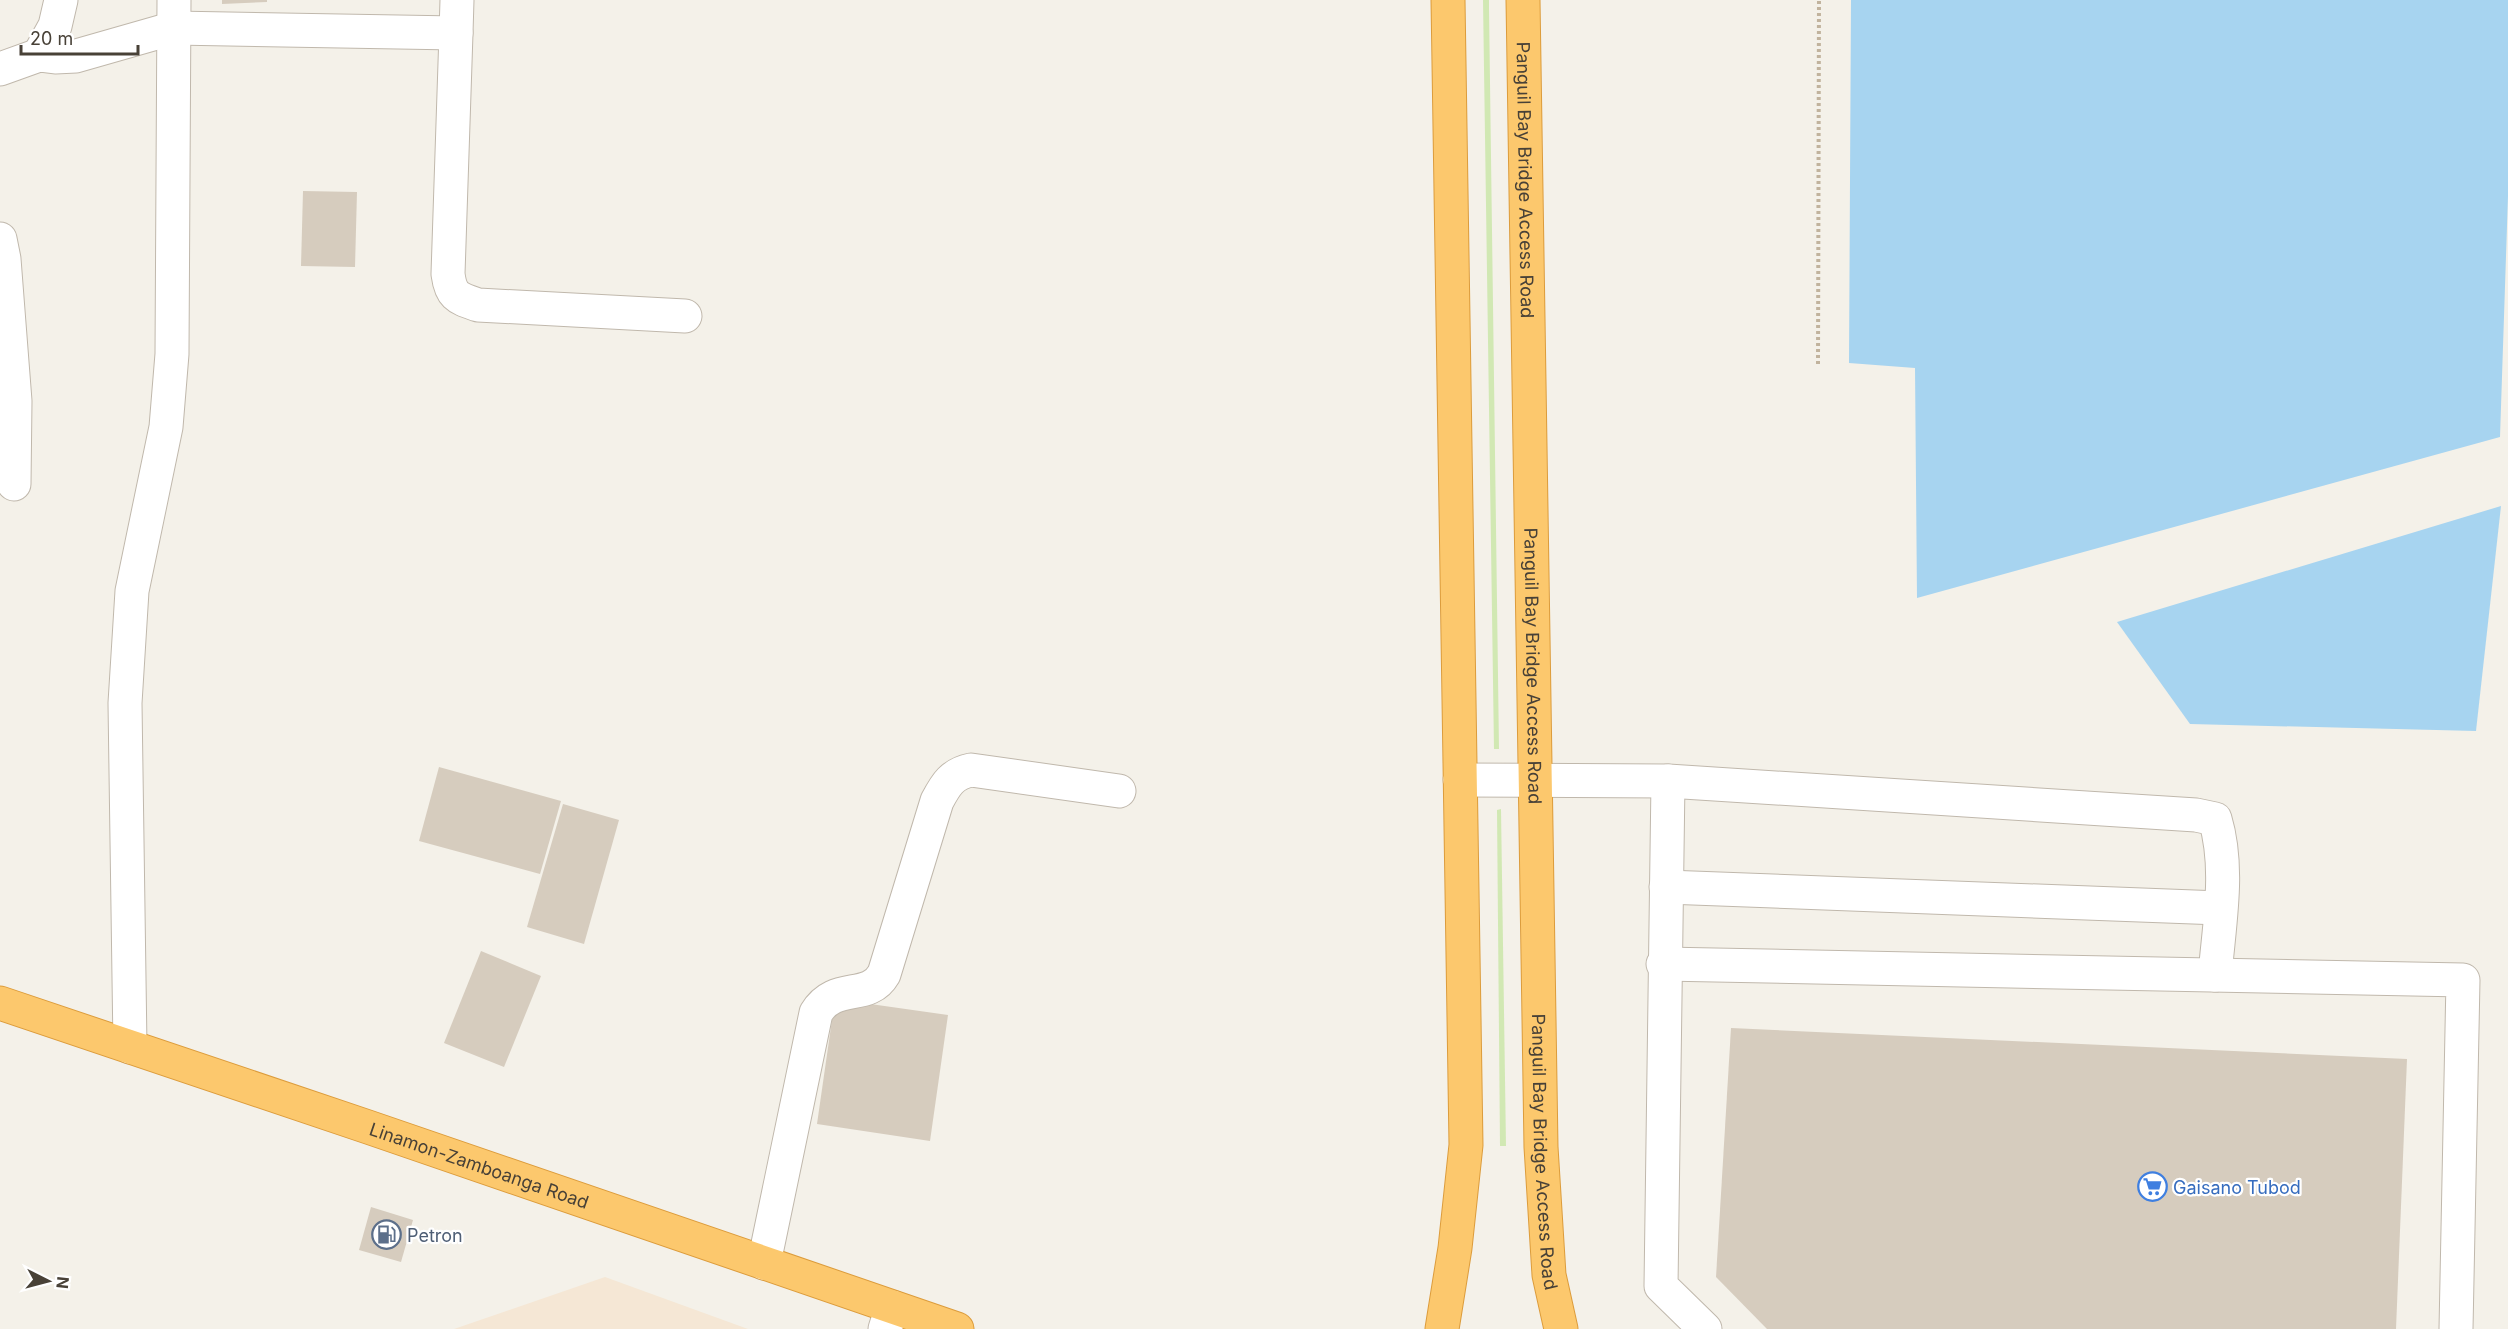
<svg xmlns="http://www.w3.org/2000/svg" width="2508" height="1329" viewBox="0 0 2508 1329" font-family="Inter,sans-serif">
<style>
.commercial{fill:#f5e7d5}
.green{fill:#d1e8b3}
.water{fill:#a7d4f0}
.building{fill:#d6ccbe}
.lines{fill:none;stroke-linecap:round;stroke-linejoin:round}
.minor-casing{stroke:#c0b8ac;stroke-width:35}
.highway-casing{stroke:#dc9c3c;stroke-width:35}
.path{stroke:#c1b39d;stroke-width:4;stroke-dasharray:3 3;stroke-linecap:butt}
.minor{stroke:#fff;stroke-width:33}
.highway{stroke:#fcc86d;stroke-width:33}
.labels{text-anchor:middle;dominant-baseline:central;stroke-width:4.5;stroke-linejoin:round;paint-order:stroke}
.street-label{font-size:18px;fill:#484137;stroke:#fff}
.shop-label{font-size:18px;fill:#366cbe;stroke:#fff;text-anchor:start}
.service-label{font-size:18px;fill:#4e5e75;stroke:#fff;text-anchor:start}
</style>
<rect width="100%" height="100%" fill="#f4f1e9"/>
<path class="commercial" d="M605,1277L748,1329H454Z"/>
<g class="green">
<path d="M1483,0H1489V8L1499,749H1494Z"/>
<path d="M1501,809L1506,1146H1500L1497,810Z"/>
</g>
<g class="water">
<path d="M1851,0H2508V196L2500,437L1917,598L1915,368L1849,363Z"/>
<path d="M2501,506L2476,731L2190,724L2117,622Z"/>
</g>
<g class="building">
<path d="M222,0H267V2L222,4Z"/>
<path d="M303,191L357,192L355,267L301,266Z"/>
<path d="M439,767L561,801L540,874L419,841Z"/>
<path d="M563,804L619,820L584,944L527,927Z"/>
<path d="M481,951L541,976L504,1067L444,1043Z"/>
<path d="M835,999L948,1015L930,1141L817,1124Z"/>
<path d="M1731,1028L2407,1059L2396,1329H1767L1716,1277Z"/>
<path d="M371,1207L413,1220L401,1262L359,1250Z"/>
</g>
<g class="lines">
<defs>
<g id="minor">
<path d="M456,33L448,274C451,297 458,298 478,305L685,316"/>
<path d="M39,55L55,26L61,0"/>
<path d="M0,69L39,55L55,57L76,56L174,28L456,33L457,0"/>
<path d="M0,239L4,259L15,401L14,484"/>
<path d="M1460,780L1668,781L2196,815L2215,819C2230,869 2219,924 2215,975"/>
<path d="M1668,781L1661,1286L1705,1329"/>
<path d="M1666,887L2220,908"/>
<path d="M1663,964L2463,980L2456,1329"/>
<path d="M130,1047L125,703L132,591L166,427L172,354L174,0"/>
<path d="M764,1263L816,1013C835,981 868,1002 884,974L937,801C946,784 952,774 971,770L1119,791"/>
<path d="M885,1329L892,1307"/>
</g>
<g id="highway">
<path id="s1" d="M1523,0L1541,1147L1549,1275L1561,1329"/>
<path id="s2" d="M0,1003L368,1127L957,1329"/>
<path d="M1442,1329L1455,1248L1466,1145L1448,0"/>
</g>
</defs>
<use href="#minor" class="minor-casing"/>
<use href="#highway" class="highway-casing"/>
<path class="path" d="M1818,364L1819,0"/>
<use href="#minor" class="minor"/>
<use href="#highway" class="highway"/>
</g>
<defs>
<symbol id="supermarket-ring" viewBox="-11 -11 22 22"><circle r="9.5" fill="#fff" stroke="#3f7fe0" stroke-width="1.5"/><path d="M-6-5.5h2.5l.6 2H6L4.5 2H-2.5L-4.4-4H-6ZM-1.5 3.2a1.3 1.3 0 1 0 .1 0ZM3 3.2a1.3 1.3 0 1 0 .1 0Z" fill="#3f7fe0"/></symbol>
<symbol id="fuel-ring" viewBox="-11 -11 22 22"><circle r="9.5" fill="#fff" stroke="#5c6f8a" stroke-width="1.5"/><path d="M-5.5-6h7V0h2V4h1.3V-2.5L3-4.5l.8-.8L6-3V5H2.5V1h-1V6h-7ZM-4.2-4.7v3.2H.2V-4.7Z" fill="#5c6f8a"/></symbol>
</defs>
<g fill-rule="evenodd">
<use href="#supermarket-ring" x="2136" y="1170" width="33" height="33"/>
<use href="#fuel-ring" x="370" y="1218" width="33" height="33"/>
</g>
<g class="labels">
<g class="street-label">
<text stroke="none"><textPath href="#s1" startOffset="180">Panguil Bay Bridge Access Road</textPath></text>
<text stroke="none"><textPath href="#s1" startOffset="666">Panguil Bay Bridge Access Road</textPath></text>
<text stroke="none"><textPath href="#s1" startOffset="1152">Panguil Bay Bridge Access Road</textPath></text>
<text stroke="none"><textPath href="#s2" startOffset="506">Linamon-Zamboanga Road</textPath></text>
</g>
<g class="shop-label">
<text x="2173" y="1187">Gaisano Tubod</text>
</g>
<g class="service-label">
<text x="407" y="1235">Petron</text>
</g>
</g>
<g transform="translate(48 1281) rotate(96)" stroke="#ffffff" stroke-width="4.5" paint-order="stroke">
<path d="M0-4.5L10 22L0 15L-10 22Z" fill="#484137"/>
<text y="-9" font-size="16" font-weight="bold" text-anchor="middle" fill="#484137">N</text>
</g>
<path d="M21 45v9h117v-9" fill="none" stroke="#484137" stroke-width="3"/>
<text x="30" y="45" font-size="18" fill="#484137" stroke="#ffffff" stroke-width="4.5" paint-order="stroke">20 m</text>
</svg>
